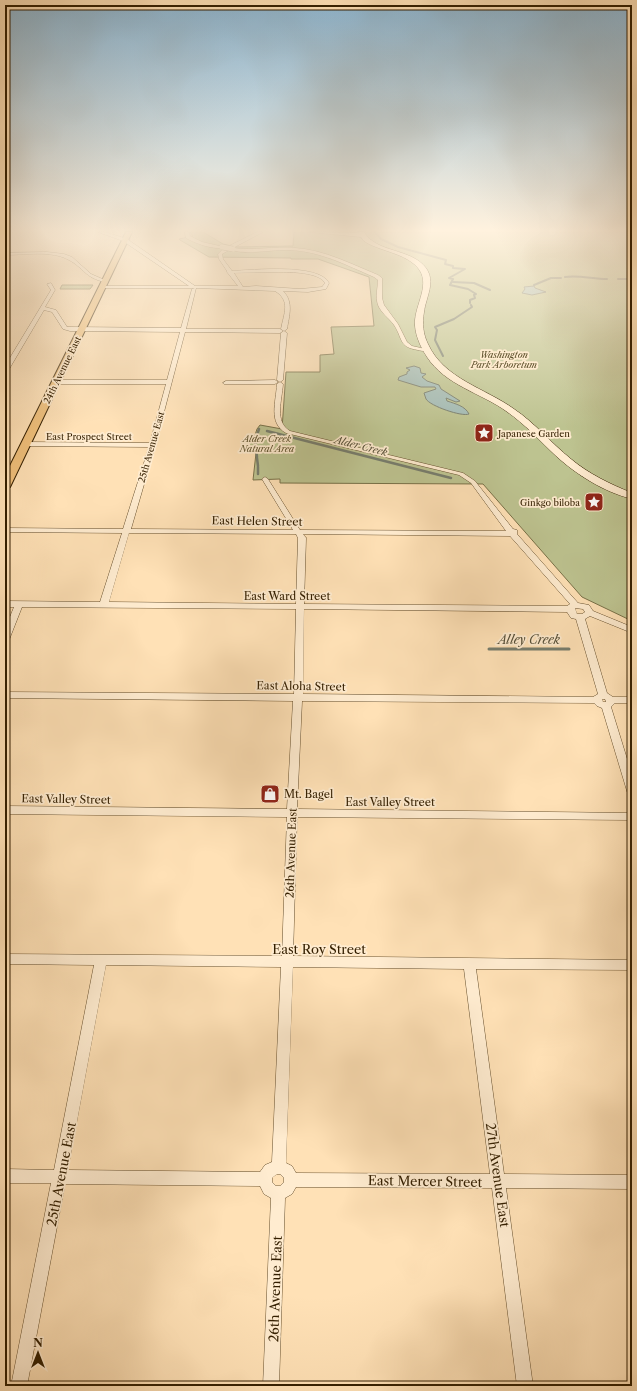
<svg xmlns="http://www.w3.org/2000/svg" width="637" height="1391" viewBox="0 0 637 1391" font-family="'Libre Caslon Text',serif">
<style>
.green{fill:#bdc390;stroke:#787148}
.water{fill:#a3bcb6;stroke:#777d6d}
.lines{fill:none;stroke-linecap:round;stroke-linejoin:round}
.stream-far2{stroke:#777d6d;stroke-width:2}
.stream-far1{stroke:#777d6d;stroke-width:2.5}
.stream{stroke:#777d6d;stroke-width:3}
.minor-casing{stroke:#67502e;stroke-width:1}
.tertiary-casing{stroke:#67502e;stroke-width:1}
.secondary-casing{stroke:#341f00;stroke-width:1}
.primary-casing{stroke:#341f00;stroke-width:2}
.minor{fill:#ffecd0;fill-rule:evenodd}
.tertiary{fill:#ffecd0;fill-rule:evenodd}
.secondary{fill:#ffecd0;fill-rule:evenodd}
.primary{fill:#f0c07b;fill-rule:evenodd}
.minor-bridge-casing{stroke:#67502e;stroke-width:6;stroke-linecap:butt}
.minor-bridge{stroke:#ffecd0;stroke-width:5}
.labels{text-anchor:middle;dominant-baseline:central;stroke-width:3.5;stroke-linejoin:round;paint-order:stroke}
.far-park-label{font-size:9px;font-style:italic;fill:#5d502b;stroke:#ffecd0}
.far-street-label{font-size:9px;fill:#341f00;stroke:#ffecd0}
.far-poi-label{font-size:9px;fill:#341f00;stroke:#ffecd0;text-anchor:start}
.far-water-label{font-size:10px;font-style:italic;fill:#554e37;stroke:#ffecd0}
.street-label{font-size:11px;fill:#341f00;stroke:#ffecd0}
.poi-label{font-size:11px;fill:#341f00;stroke:#ffecd0;text-anchor:start}
.water-label{font-size:12px;font-style:italic;fill:#554e37;stroke:#ffecd0}
.near-street-label{font-size:13px;fill:#341f00;stroke:#ffecd0}
</style>
<rect width="100%" height="100%" fill="#ffe1b6"/>
<filter id="stains"><feTurbulence type="fractalNoise" baseFrequency=".005" numOctaves="4"/><feColorMatrix values="0 0 0 0 .2 0 0 0 0 .09 0 0 0 0 .02 0 0 0 .5 -.17"/></filter>
<radialGradient id="worn" r=".72"><stop offset=".6" stop-color="#630" stop-opacity="0"/><stop offset="1" stop-color="#630" stop-opacity=".3"/></radialGradient>
<g class="green">
<path d="M190,232H203L223,244L235,247L293,246L294,232H632V621L582,597L483,484L280,483V479L253,480L256,453L253,450L241,449L242,440L253,441L257,429L260,425L282,429L286,372H320V355L334,354L331,327L374,326L369,277L318,259H291V258L209,257L180,240L179,239L193,236Z"/>
<path d="M62,285H93L90,289H60Z"/>
</g>
<g class="water">
<path d="M534,286L535,288L546,292L532,295L522,293L525,289L524,287Z"/>
<path d="M414,366L420,368L421,373L426,374L422,377L427,381L439,385L441,389L460,401L456,402L446,398L447,401C456,404 465,406 469,414C462,417 430,406 426,399C425,397 425,395 424,393L436,389L435,387H421L398,380L399,377L407,374V372L410,370L406,368Z"/>
</g>
<g class="lines">
<g class="stream-far2">
<path d="M375,232L381,239L398,247L446,260L445,264L453,266V268L465,269L449,278L453,279L450,285L468,289L476,294L474,295L475,298L470,300V303"/>
<path d="M565,277C579,275 593,279 607,279"/>
<path d="M618,279H632"/>
<path d="M453,282L474,283L490,290"/>
<path d="M534,285L551,278H561"/>
<path d="M443,356L435,340L437,330L435,327L454,319L472,307L471,305"/>
</g>
<g class="stream-far1">
<path d="M267,431L451,478"/>
<path d="M257,457L255,441L259,429"/>
<path d="M257,458L258,466"/>
<path d="M258,467V474"/>
</g>
<path class="stream" d="M489,649H569"/>
<defs>
<g id="minor">
<path d="M98,232H105L127,239L195,286H238L227,272V271L219,259L218,254L223,249L257,232H263L233,248C254,251 274,246 295,248C325,250 351,264 378,275L382,278V298L384,305L398,324L407,342L412,346L430,350C426,352 422,351 418,350C398,347 403,338 394,325C389,318 381,313 378,305C375,296 378,288 378,280L374,277C346,265 320,251 289,250C275,249 241,256 231,249L222,254L223,259L232,271C252,270 319,263 329,283L326,289L308,292L283,291C294,302 289,316 287,329L284,331L281,329C284,313 291,301 275,291L196,288L186,329H280L283,331L280,333L185,332L154,450L131,529L293,530L262,479L265,477L268,479L300,530L506,531L471,483L459,475L286,433C268,423 276,402 277,384L280,382L283,384C282,400 274,422 290,431L463,473L475,481L513,529L517,530V534L578,603L589,605L593,611L632,627V633L590,616L585,619L607,693L613,697H632V703H615L611,707L632,775V795L628,794L627,791L602,708L597,706L594,703L302,701L297,809L632,813V819L630,820L297,817L293,956L632,960V970L476,969L504,1174L632,1175V1189L506,1188L533,1386H517L492,1188L296,1187L292,1194L285,1198L279,1386H263L271,1198L264,1194L260,1186L65,1184L27,1386H11L51,1183H5V1169L54,1170L94,965L5,964V954L282,956L287,817L5,814V806L287,809L293,701L5,698V692L294,694L296,609L22,607L9,640L5,643V629L14,607H5V601L100,602L122,533L5,532V528L123,529L149,447L26,446L23,444L26,442L150,443L166,384H56L53,382L56,380H167L180,332L70,331L63,329L52,312L44,310L8,371L5,373V366L51,290L47,284L51,283L55,290L45,307L56,310L67,327H70L181,328L192,289L195,288H100V286H189L123,241ZM279,272C290,272 319,272 325,283L322,287L300,289L256,286L243,287L234,273ZM129,533L296,534L298,538L296,604L109,602ZM303,534L510,536L570,604L567,606L304,604L306,538ZM575,608L583,609L585,612L582,614H577ZM304,609L567,612L571,618L576,619L598,694L593,697L303,694ZM602,699H605L606,702H603ZM106,965L281,967L272,1162L265,1165L260,1172L68,1170ZM293,967L464,969L490,1174L296,1173L292,1166L286,1163ZM277,1174H280L284,1178V1182L280,1186H276L272,1182V1178Z"/>
<path d="M185,232H189L190,236L202,242L224,247C216,251 194,243 186,238Z"/>
<path d="M47,252L64,254L72,257L91,274L107,281L105,282C85,278 84,268 69,260C51,250 25,255 5,255V253Z"/>
<path d="M284,331L287,333L283,380L280,382L277,380L281,333Z"/>
<path d="M226,381L275,380L278,382L275,384H224L223,383Z"/>
</g>
<path id="tertiary" d="M310,232L362,233L365,235L362,237Z"/>
<path id="secondary" d="M358,232H364C376,253 411,248 426,268C436,282 426,297 424,312C422,323 423,334 428,344C444,379 485,388 514,409C535,423 551,443 571,459C589,474 610,484 632,493V499C604,492 577,475 556,456C540,441 525,424 506,411C481,393 445,385 427,357C420,346 414,333 415,320C417,300 433,280 414,264C401,253 382,251 367,243L363,240Z"/>
<path id="primary" d="M126,232H132L10,487L5,490V476Z"/>
</defs>
<use href="#minor" class="minor-casing"/>
<use href="#tertiary" class="tertiary-casing"/>
<use href="#secondary" class="secondary-casing"/>
<use href="#primary" class="primary-casing"/>
<use href="#minor" class="minor"/>
<use href="#tertiary" class="tertiary"/>
<use href="#secondary" class="secondary"/>
<use href="#primary" class="primary"/>
<defs>
<path id="minor-bridge" d="M222,247L233,249"/>
</defs>
<use href="#minor-bridge" class="minor-bridge-casing"/>
<use href="#minor-bridge" class="minor-bridge"/>
</g>
<linearGradient id="sky" x2="0" y2="1"><stop stop-color="#8cb7d4"/><stop offset="0.54" stop-color="#fff2de"/><stop offset="1" stop-color="#fff2de" stop-opacity="0"/></linearGradient>
<rect width="637" height="427" fill="url(#sky)"/>
<defs>
<symbol id="sight-square" viewBox="-11 -11 22 22"><rect x="-9" y="-9" width="18" height="18" rx="4" fill="#8f2418" stroke="#ffecd0"/><path d="M0-6L1.8-2.2L6-1.7L2.9 1.2L3.7 5.4L0 3.3L-3.7 5.4L-2.9 1.2L-6-1.7L-1.8-2.2Z" fill="#fff"/></symbol>
<symbol id="shop-square" viewBox="-11 -11 22 22"><rect x="-9" y="-9" width="18" height="18" rx="4" fill="#8f2418" stroke="#ffecd0"/><path d="M-5-2.5h2.3a2.7 3.5 0 0 1 5.4 0H5L5.5 6h-11ZM-1.5-2.5h3a1.5 2.3 0 0 0-3 0Z" fill="#fff"/></symbol>
</defs>
<g fill-rule="evenodd">
<use href="#sight-square" x="473" y="422" width="22" height="22"/>
<use href="#sight-square" x="583" y="491" width="22" height="22"/>
<use href="#shop-square" x="259" y="783" width="22" height="22"/>
</g>
<g class="labels">
<g class="far-park-label">
<text x="504" y="354">Washington<tspan x="504" dy="10">Park Arboretum</tspan></text>
<text x="267" y="438">Alder Creek<tspan x="267" dy="10">Natural Area</tspan></text>
</g>
<g class="far-street-label">
<text transform="translate(62 370) rotate(-64)">24th Avenue East</text>
<text x="89" y="436">East Prospect Street</text>
<text transform="translate(151 447) rotate(-74)">25th Avenue East</text>
</g>
<g class="far-poi-label">
<text x="498" y="433">Japanese Garden</text>
<text x="580" y="502" text-anchor="end">Ginkgo biloba</text>
</g>
<g class="far-water-label">
<text transform="translate(361 446) rotate(14)">Alder Creek</text>
</g>
<g class="street-label">
<text transform="translate(257 521) rotate(1)">East Helen Street</text>
<text x="287" y="596">East Ward Street</text>
<text transform="translate(301 686) rotate(1)">East Aloha Street</text>
<text transform="translate(66 799) rotate(1)">East Valley Street</text>
<text x="390" y="802">East Valley Street</text>
<text transform="translate(291 853) rotate(-88)">26th Avenue East</text>
</g>
<g class="poi-label">
<text x="284" y="794">Mt. Bagel</text>
</g>
<g class="water-label">
<text x="529" y="639">Alley Creek</text>
</g>
<g class="near-street-label">
<text x="319" y="949">East Roy Street</text>
<text transform="translate(61 1174) rotate(-79)">25th Avenue East</text>
<text transform="translate(498 1175) rotate(82)">27th Avenue East</text>
<text transform="translate(425 1181) rotate(1)">East Mercer Street</text>
<text transform="translate(275 1289) rotate(-88)">26th Avenue East</text>
</g>
</g>
<rect width="637" height="1391" fill="none" stroke="#ffe1b6" stroke-width="20"/>
<rect x="6" y="6" width="625" height="1379" fill="none" stroke="#341f00" stroke-width="2"/>
<rect x="10" y="10" width="617" height="1371" fill="none" stroke="#341f00"/>
<g transform="translate(38 1353)" stroke="#ffecd0" stroke-width="3" paint-order="stroke">
<path d="M0-3L7 15L0 10L-7 15Z" fill="#341f00"/>
<text y="-6" font-size="11" font-weight="bold" text-anchor="middle" fill="#341f00">N</text>
</g>
<rect width="100%" height="100%" filter="url(#stains)"/>
<rect width="100%" height="100%" fill="url(#worn)"/>
</svg>
